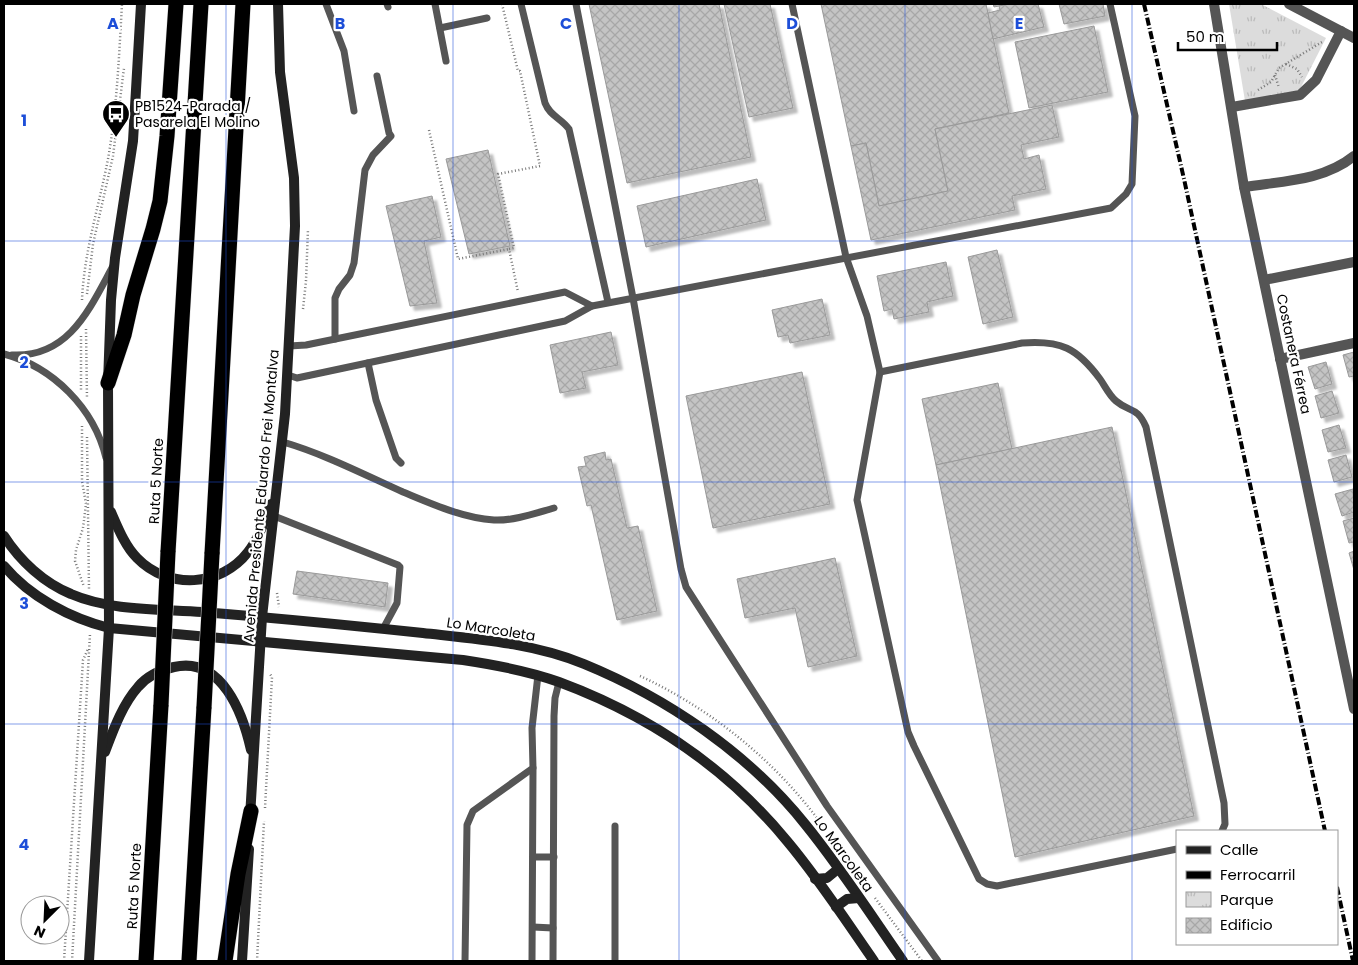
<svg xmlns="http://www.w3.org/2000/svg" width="1358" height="965" viewBox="0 0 1358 965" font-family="Poppins,sans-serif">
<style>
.park{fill:url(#park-tufts)}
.building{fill:url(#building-cross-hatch);stroke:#999;filter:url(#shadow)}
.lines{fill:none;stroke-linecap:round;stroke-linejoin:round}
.highway-casing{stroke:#dbdbdb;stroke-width:16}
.path{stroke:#777;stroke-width:2.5;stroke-dasharray:1 2.5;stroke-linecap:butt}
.lane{stroke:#555;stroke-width:7}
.street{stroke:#555;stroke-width:10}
.secondary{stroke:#222;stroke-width:10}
.highway{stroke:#000;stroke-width:15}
.rail{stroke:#000;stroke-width:4;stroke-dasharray:8 2.5 1 2.5;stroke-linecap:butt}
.highway-bridge-casing{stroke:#dbdbdb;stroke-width:16;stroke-linecap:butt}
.highway-bridge{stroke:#000;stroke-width:15}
.grid{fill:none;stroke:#1d4ed8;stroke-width:1;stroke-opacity:0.55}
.labels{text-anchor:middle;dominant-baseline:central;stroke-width:4.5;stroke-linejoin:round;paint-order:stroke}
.poi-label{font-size:14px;fill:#000;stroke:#fff;text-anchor:start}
.street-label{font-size:14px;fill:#000;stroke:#fff}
.grid-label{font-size:16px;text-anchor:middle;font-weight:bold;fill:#1d4ed8;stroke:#fff;stroke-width:4.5;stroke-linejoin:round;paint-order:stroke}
</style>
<defs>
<pattern id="park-tufts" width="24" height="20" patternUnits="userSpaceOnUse" patternTransform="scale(1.25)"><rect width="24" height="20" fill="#dcdcdc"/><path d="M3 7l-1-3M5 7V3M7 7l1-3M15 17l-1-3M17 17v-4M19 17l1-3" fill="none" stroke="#bbb"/></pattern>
<pattern id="building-cross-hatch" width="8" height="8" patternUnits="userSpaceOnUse" patternTransform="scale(1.25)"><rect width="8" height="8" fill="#c4c4c4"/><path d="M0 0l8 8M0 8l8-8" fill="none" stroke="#a7a7a7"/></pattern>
<filter id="shadow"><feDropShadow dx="4.5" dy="4.5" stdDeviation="1" flood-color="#0004"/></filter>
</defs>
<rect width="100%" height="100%" fill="#fff"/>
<path class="park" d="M1229,4H1261L1326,38L1298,93L1245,101Z"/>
<g class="building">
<path d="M589,4H719L751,157L627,183Z"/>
<path d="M724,4H770L793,108L749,117Z"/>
<path d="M821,4H986L1009,113L935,129L948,191L879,206L866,143L851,146Z"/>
<path d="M993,4H1009L994,7Z"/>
<path d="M1009,4H1038L1044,27L993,39L988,13L1000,10L999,6Z"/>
<path d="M1059,4H1103L1105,16L1064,24Z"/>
<path d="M1094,26L1108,92L1029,108L1015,42Z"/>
<path d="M1052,105L1059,137L1021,145L1024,159L1039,155L1046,189L1012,196L1015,210L871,240L851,146L866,143L879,206L948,191L935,129Z"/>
<path d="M488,150L510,246L469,254L446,159Z"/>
<path d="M757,179L766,220L646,247L637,206Z"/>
<path d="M432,196L441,237L424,241L437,303L410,306L386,206Z"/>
<path d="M997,250L1013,317L983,324L968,257Z"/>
<path d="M946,262L953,296L927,302L929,312L894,319L892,309L884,311L877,276Z"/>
<path d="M822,299L830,335L790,343L788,335L778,337L772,310Z"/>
<path d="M611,332L618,365L582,372L586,388L560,393L550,345Z"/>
<path d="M1354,352V376L1349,377L1343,355Z"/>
<path d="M1326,362L1332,384L1315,389L1308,367Z"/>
<path d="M802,372L830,504L713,528L686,396Z"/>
<path d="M998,383L1012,449L936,465L922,399Z"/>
<path d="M1332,391L1339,413L1321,418L1315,396Z"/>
<path d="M1339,425L1346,448L1328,452L1322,430Z"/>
<path d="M1112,427L1194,816L1015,857L936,465Z"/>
<path d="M605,452L606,460L611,459L627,528L638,526L657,611L617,620L591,505L587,506L578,467L586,466L584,457Z"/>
<path d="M1346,455L1352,477L1334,482L1328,460Z"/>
<path d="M1353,489L1354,512L1342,516L1335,494Z"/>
<path d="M1354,518V542L1349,543L1343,521Z"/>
<path d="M1354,551V570L1349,553Z"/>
<path d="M835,558L857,656L808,667L795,608L745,618L737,579Z"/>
<path d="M297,571L388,583L385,607L293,594Z"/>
</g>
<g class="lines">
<defs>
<g id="highway">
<path d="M108,383L124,335L133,295L153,229L160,201L167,136L176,4"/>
<path d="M168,552L201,4"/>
<path d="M212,554L243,4"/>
<path d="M146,961L161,705"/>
<path d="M189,961L204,707"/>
<path d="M225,961L238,874L251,811"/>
</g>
</defs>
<use href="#highway" class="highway-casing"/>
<g class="path">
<path d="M502,4L518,71H520L540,166L498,174L514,248L509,249L518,292"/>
<path d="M1286,64L1297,69L1302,77"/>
<path d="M1275,75L1279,88"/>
<path d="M1258,90L1271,82L1279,68L1322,42"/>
<path d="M429,130L458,259L509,249"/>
<path d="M87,294L93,244L113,156L124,68"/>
<path d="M82,300C84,252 99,206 108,159C117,108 119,56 122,4"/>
<path d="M303,309L306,281L308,229"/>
<path d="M86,329L87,399"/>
<path d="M81,336V390"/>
<path d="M82,426V481L86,504L83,528L76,550L75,561L84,587"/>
<path d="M87,437L89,589"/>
<path d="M277,593L279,607"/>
<path d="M640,676C710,708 777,762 822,825"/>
<path d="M265,808L272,677L270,674"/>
<path d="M875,898L922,961"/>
<path d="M64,961L83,660L88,649"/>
<path d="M72,961L90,634"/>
<path d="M257,961L264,821"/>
</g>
<g class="lane">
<path d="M326,4L344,51L354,111"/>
<path d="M387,4L388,7"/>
<path d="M435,4L446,61"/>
<path d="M521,4L545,103C550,116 561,118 569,129L608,302"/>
<path d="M576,4L633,298L681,569L686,587L827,806L938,961"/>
<path d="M792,4L846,257L867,316L880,372L857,500L908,732L914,746L979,879L987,884L997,886L1177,849"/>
<path d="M440,28L487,18"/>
<path d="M592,306L1111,208L1126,194L1132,184L1135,116L1110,4"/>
<path d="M335,339V298L339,289L350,275L354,263L365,170L373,155L391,136L389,133L377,76"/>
<path d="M4,354C53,367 94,408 106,458"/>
<path d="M12,355C69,358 90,308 113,266"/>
<path d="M368,363L376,400L396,458L401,463"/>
<path d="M880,372L1022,343C1061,340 1077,348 1100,379C1105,386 1109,395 1116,401C1130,413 1137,406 1146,427L1224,803L1225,824L1222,831"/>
<path d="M288,375L297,378L565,321L592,306L565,292L306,345L289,346"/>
<path d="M283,442C324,454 363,474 403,492C432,504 463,518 494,520C514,521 536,513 554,508"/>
<path d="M274,516L398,565L400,567L397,603L383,629"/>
<path d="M533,857H554"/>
<path d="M533,927L553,928"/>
<path d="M465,961L467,825L473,811L533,768L532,728L538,675"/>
<path d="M532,961L533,768"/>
<path d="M553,961L554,716L555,698L559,682"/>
<path d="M615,961V826"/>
</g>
<g class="street">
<path d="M1214,4L1244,187L1354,709"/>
<path d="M1289,4L1354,38"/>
<path d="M1232,107L1300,95L1316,80L1341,31"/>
<path d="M1244,187C1282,181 1323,181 1354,156"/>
<path d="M1264,280L1354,262"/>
<path d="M1280,359L1354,343"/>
</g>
<g class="secondary">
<path d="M111,512C118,528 125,546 137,558C168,590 221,587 248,552C259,538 265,520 271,504"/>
<path d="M4,536C20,561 44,583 71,594C110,611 160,609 202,612C276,618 349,625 423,633C477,639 533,643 584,664C667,698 748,753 805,824C840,867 871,915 903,961"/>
<path d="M4,566C30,597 70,618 109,628L463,660C496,665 529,671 559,682C648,715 727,768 787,841C819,879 846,921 874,961"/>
<path d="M105,752C113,731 122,705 138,687C147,676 160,670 174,667C222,656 243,714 251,750"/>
<path d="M250,817L262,617L285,414L295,226L294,178L280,72L278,4"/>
<path d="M815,879L827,878L838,869"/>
<path d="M836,907L847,899L859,898"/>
<path d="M89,961L109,628L108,383L111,300L115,258L133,141L141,4"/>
<path d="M242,961L249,849"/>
</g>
<use href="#highway" class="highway"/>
<g class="rail">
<path d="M1144,4L1184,179L1325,831"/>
<path d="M1337,887L1353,961"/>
</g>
<defs>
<g id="highway-bridge">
<path d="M161,705L168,552"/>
<path d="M204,707L212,554"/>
</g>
</defs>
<use href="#highway-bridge" class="highway-bridge-casing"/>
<use href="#highway-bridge" class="highway-bridge"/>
</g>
<path class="grid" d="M226,4V961M453,4V961M679,4V961M905,4V961M1132,4V961M4,241H1354M4,482H1354M4,724H1354"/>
<defs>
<symbol id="bus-pin" viewBox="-11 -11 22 30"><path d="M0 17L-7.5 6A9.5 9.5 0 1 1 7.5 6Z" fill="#000" stroke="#fff"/><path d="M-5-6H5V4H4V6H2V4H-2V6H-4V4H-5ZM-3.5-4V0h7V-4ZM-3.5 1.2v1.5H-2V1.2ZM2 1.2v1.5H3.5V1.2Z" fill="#fff"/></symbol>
</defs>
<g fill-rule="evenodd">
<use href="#bus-pin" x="100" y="98" width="32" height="43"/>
</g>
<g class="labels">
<g class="poi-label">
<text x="135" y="106">PB1524-Parada /<tspan x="135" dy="16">Pasarela El Molino</tspan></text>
</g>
<g class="street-label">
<text transform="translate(1294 354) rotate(78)">Costanera Férrea</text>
<text transform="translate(156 481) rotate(-87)">Ruta 5 Norte</text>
<text transform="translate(261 496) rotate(-85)">Avenida Presidente Eduardo Frei Montalva</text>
<text transform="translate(491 629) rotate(9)">Lo Marcoleta</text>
<text transform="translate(844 854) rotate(54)">Lo Marcoleta</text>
<text transform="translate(134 886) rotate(-87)">Ruta 5 Norte</text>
</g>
</g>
<g class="grid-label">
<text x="113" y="29">A</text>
<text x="340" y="29">B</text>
<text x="566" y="29">C</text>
<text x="792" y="29">D</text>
<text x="1019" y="29">E</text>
<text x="24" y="126">1</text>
<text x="24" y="368">2</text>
<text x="24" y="609">3</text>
<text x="24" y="850">4</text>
</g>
<rect width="1358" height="965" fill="none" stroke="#000000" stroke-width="10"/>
<rect x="1176" y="830" width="162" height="115" fill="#ffffff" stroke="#999999"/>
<rect x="1186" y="846" width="25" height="8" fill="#222222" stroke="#999999"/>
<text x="1220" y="855" font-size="15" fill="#000000">Calle</text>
<rect x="1186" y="871" width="25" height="8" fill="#000000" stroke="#999999"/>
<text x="1220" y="880" font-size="15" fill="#000000">Ferrocarril</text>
<rect x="1186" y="892" width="25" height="15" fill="url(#park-tufts)" stroke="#999999"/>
<text x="1220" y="905" font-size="15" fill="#000000">Parque</text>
<rect x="1186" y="918" width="25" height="15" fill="url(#building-cross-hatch)" stroke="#999999"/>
<text x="1220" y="930" font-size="15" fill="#000000">Edificio</text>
<g transform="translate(45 920) rotate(204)"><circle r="24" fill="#ffffff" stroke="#999999"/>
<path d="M0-4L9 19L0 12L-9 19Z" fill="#000000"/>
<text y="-8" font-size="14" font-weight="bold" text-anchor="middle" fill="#000000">N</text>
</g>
<path d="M1178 42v8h99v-8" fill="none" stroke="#000000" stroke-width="2.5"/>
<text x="1186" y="42" font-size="15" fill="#000000" stroke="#ffffff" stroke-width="4" paint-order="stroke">50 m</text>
</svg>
